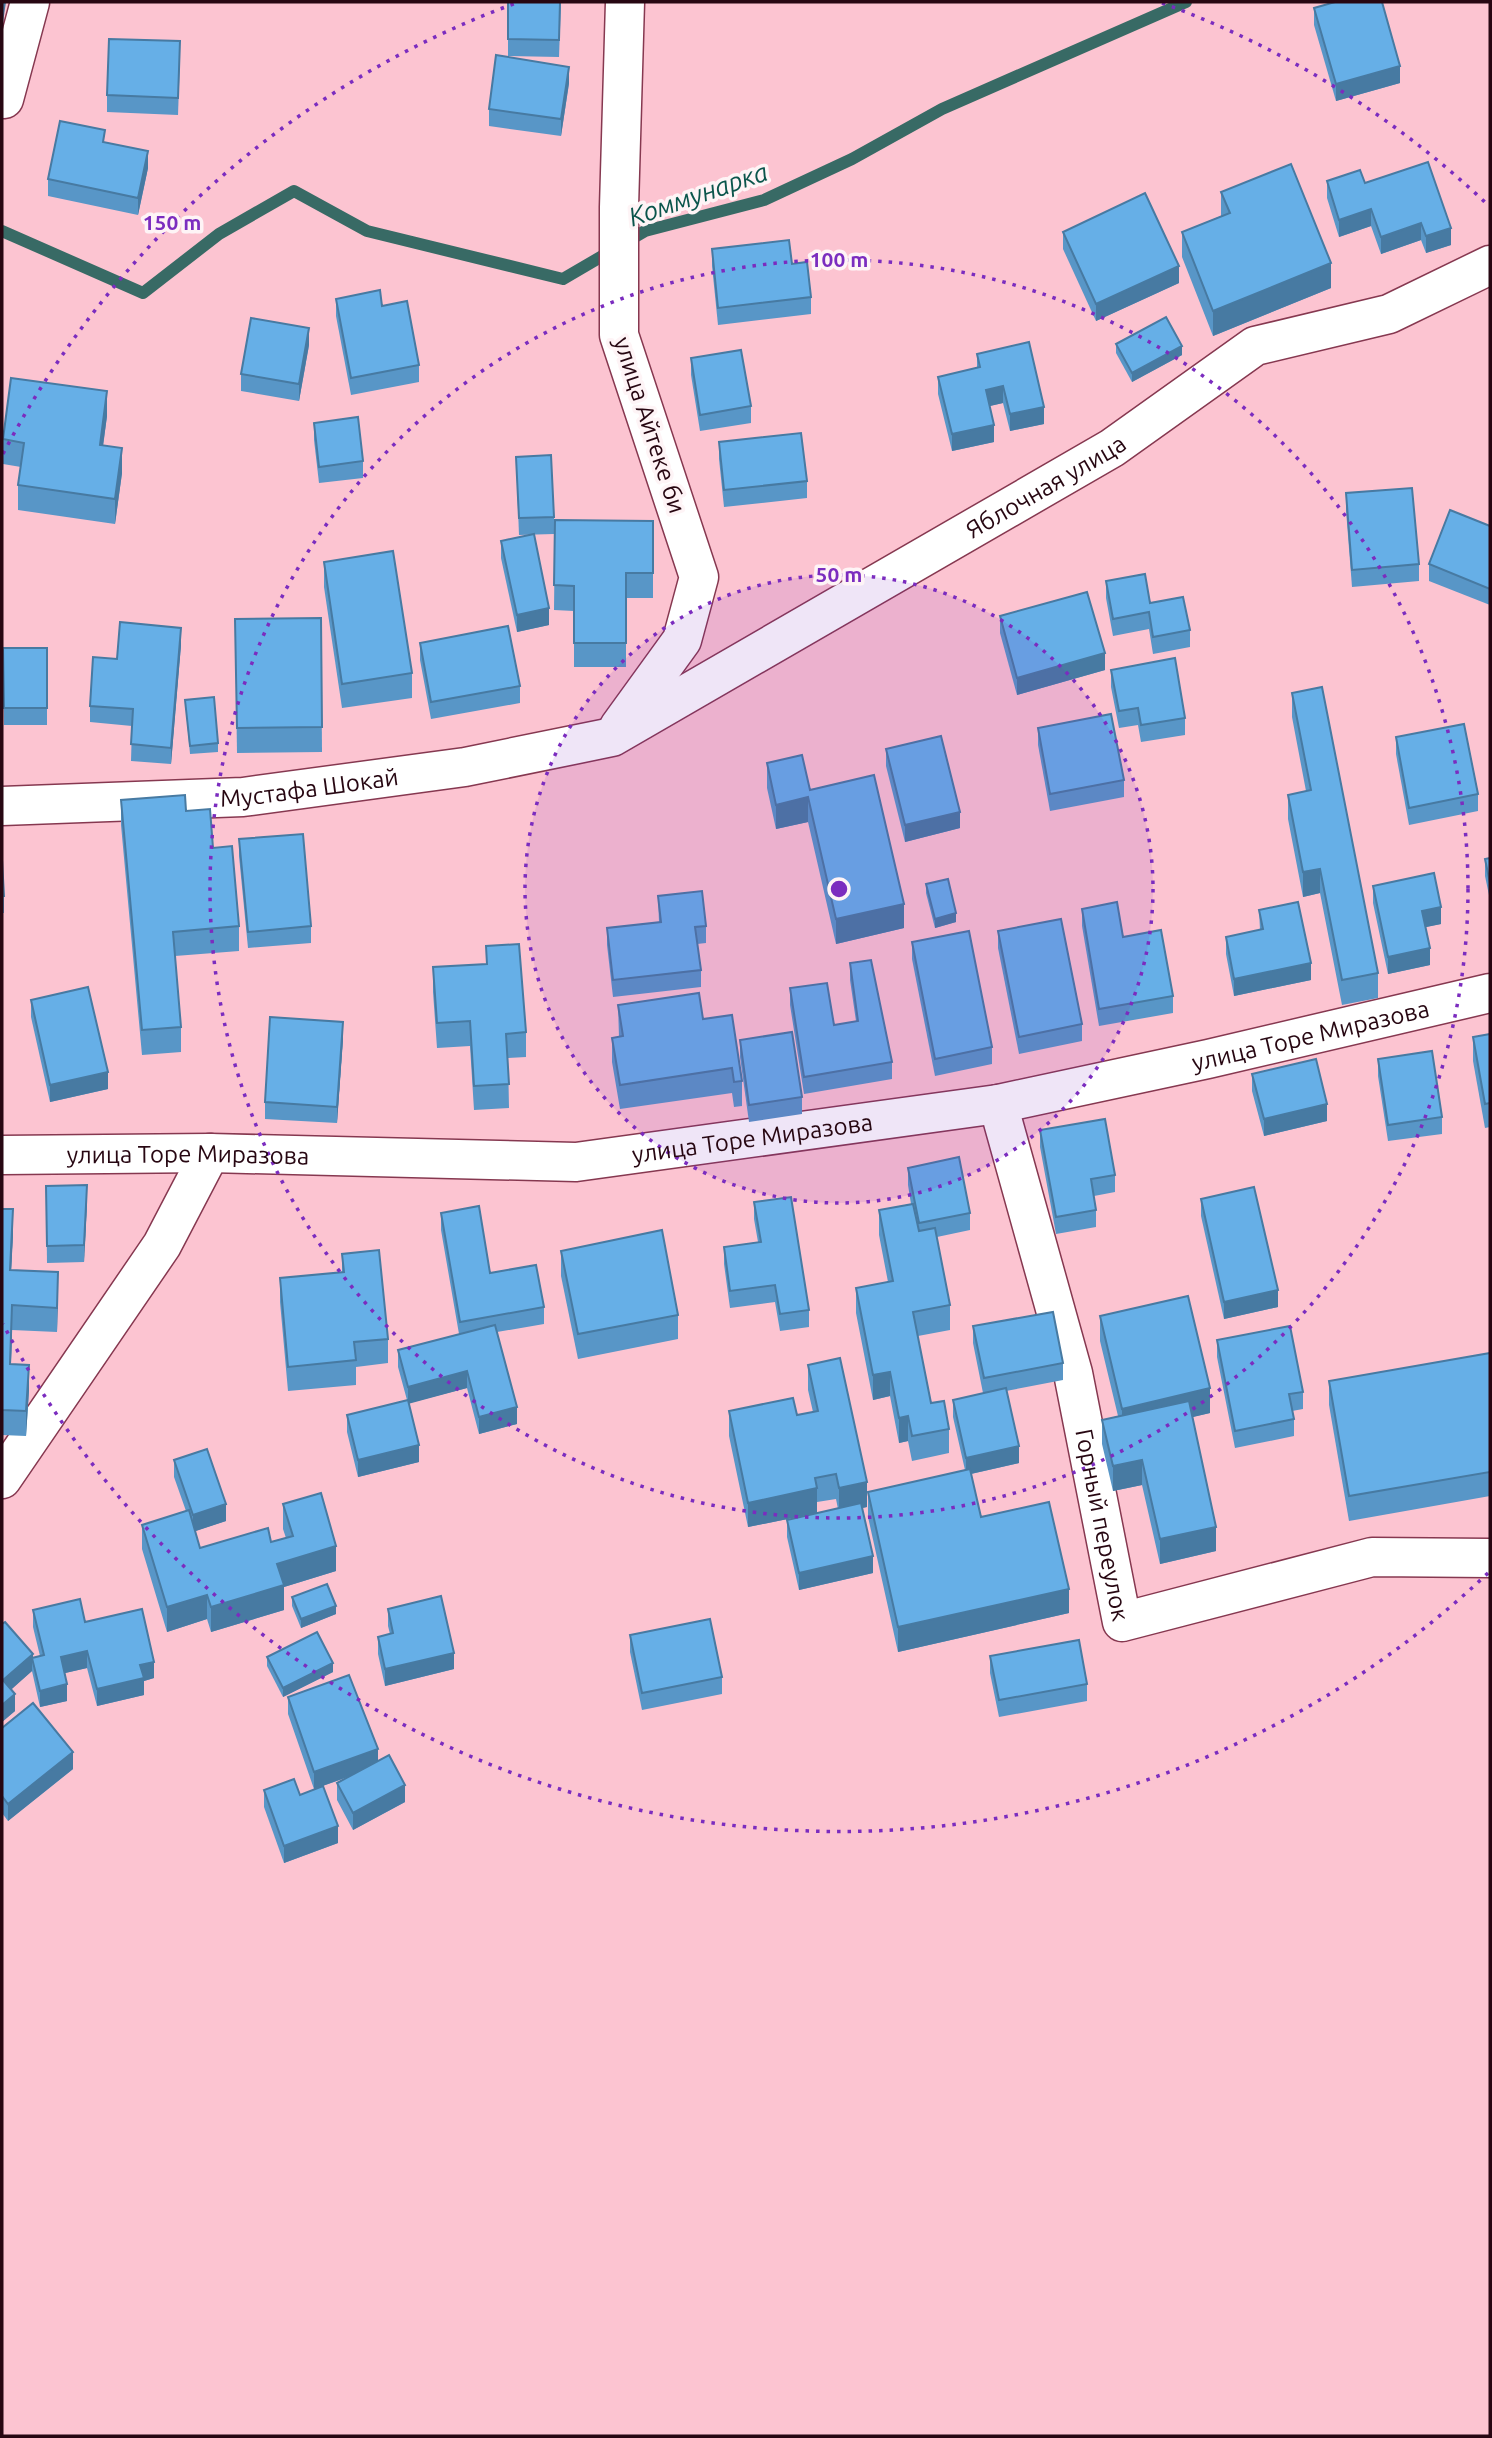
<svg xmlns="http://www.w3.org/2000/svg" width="1492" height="2438" viewBox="0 0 1492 2438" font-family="Ubuntu,sans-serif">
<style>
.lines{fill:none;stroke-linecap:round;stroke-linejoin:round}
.stream{stroke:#386a65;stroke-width:12}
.minor-casing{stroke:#863850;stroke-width:41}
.minor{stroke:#fff;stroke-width:38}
.wall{fill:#5896c7}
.shaded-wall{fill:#477aa2}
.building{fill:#66afe7;stroke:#477aa2;stroke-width:2}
.ring{fill:none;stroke:#7b2cbf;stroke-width:3.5;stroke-dasharray:3.5 7}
.labels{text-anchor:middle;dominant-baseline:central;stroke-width:7;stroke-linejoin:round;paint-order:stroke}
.street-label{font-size:24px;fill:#270712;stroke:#fef4f6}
.water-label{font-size:26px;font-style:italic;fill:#0b554c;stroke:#fef4f6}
.centre{fill:#7b2cbf;stroke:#fef4f6;stroke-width:3.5}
.ring-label{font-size:21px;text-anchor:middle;font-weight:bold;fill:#7b2cbf;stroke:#fef4f6;stroke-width:7;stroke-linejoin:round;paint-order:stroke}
</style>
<rect width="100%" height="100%" fill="#fcc4d1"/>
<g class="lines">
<path class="stream" d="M2,231L143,293L219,234L294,191L367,231L563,279L645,231L764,200L852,159L942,109L1186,2"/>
<defs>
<g id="minor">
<path d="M4,99L30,2"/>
<path d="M619,727L682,640L699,577L619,335V207L625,2"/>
<path id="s1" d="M2,806L243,797L465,767L612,737L1112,448L1255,346L1389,314L1490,265"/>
<path id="s2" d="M998,1104L1073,1373L1122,1622L1372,1557L1490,1558"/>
<path id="s3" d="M2,1155L210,1153L576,1162L998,1104L1208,1059L1490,993"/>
<path d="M2,1479L162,1245L210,1153"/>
</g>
</defs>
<use href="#minor" class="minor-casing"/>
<use href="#minor" class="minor"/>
</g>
<g class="wall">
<path d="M508,2H561L559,57L508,56Z"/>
<path d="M1314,8L1400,83L1336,101L1314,25Z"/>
<path d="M180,58L178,115L107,112V95Z"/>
<path d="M569,83L561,136L489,126V109Z"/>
<path d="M148,168L138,215L48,196V179Z"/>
<path d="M1327,181L1365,183L1451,245L1426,253L1421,240L1381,254L1371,226L1339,237L1327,198Z"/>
<path d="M1221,192L1331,288L1213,336L1182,257V232L1221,216Z"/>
<path d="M1063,232L1179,283L1096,321L1063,249Z"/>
<path d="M712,249L811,297V314L718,325L712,266Z"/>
<path d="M336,299L382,306L419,365V382L351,395L336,316Z"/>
<path d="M1116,344L1182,355L1132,382L1116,353Z"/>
<path d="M309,345L299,401L241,391V374Z"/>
<path d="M977,354L1044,424L1010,431L1003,403L989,406L994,442L952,451L938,394V377L977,368Z"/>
<path d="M691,358L751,406V423L700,431L691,375Z"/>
<path d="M107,416L103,445L122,473L115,524L18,510V485L21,467L3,464V439Z"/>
<path d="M314,423L363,461V478L319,483L314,440Z"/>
<path d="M719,442L807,481V498L724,507L719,459Z"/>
<path d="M516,457L554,517V534L519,535Z"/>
<path d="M1346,493L1419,564V581L1352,587L1346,510Z"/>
<path d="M555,520L653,521V598H626V667H574V611L554,610Z"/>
<path d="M1490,526V605L1429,581V564Z"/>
<path d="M501,541L549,625L517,632L501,558Z"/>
<path d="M324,562L412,673V698L342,708L324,587Z"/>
<path d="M1106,581L1150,603L1190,630V647L1153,654L1149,629L1113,636L1106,598Z"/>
<path d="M1000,616L1105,670L1017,695L1000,633Z"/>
<path d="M321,618L322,752L237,753L235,619Z"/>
<path d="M420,643L520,686V703L431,719L420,660Z"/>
<path d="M181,645L171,764L131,761L132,726L90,722V706L117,659Z"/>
<path d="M3,648H47V725H4Z"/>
<path d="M1111,670L1185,718V735L1141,742L1138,725L1119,728L1111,687Z"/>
<path d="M1292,693L1378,973V998L1342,1005L1320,893L1303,897L1288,819V795L1306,791L1292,717Z"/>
<path d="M185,700L218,743V752L190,754Z"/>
<path d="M1038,728L1124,780V797L1050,811L1038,745Z"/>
<path d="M1396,737L1478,794V811L1409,825L1396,754Z"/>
<path d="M886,749L960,828L905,842L886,766Z"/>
<path d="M767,763L810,790L904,928L836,944L808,822L776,829L767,788Z"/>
<path d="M121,800L186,811L213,848L239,926V951L175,956L181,1027V1052L142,1055L121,825Z"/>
<path d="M239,839L311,926V943L248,948L239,856Z"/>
<path d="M1490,858V900L1485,876V859Z"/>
<path d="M2,860L4,896V913H2Z"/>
<path d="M926,884L956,922L935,928L926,893Z"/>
<path d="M1373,886L1441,924L1425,927L1430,965L1388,974L1373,903Z"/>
<path d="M658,896L706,926V943L697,944L701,970V987L613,997L607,945V928L659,922Z"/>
<path d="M1082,909L1123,937L1173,996V1013L1099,1026L1082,926Z"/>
<path d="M1259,910L1311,980L1234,996L1226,954V937L1260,930Z"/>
<path d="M998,931L1082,1024V1041L1019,1054L998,948Z"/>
<path d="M912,942L992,1047V1064L935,1076L912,959Z"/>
<path d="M486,946L526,1032V1057L508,1058L509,1108L474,1110L470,1046L437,1048L433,992V967L486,964Z"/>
<path d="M850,963L892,1062V1079L804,1094L790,1005V988L834,1025L856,1021L850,980Z"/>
<path d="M31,1000L108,1089L50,1102L31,1017Z"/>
<path d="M618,1005L703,1019L742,1081V1106L734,1107L732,1093L620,1109L612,1062V1038L619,1037Z"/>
<path d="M1490,1034V1127L1485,1128L1473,1061V1037Z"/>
<path d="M343,1039L337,1123L265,1119V1102Z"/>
<path d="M740,1040L802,1097V1114L749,1122L740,1057Z"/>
<path d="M1378,1059L1442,1117V1134L1388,1141L1378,1076Z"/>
<path d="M1252,1074L1327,1121L1264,1136L1252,1091Z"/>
<path d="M1040,1130L1115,1175V1192L1094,1196L1096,1210V1227L1056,1234L1040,1147Z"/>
<path d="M908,1168L970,1213V1230L937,1237L950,1305V1330L918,1336L931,1403L949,1429V1453L912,1461L908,1441L899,1443L890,1396L873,1400L856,1313V1288L888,1282L879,1235V1210L911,1204L908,1185Z"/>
<path d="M46,1186L87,1202L84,1262L47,1263Z"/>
<path d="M1201,1199L1278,1307L1224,1319L1201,1216Z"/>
<path d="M754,1202L809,1310V1327L780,1331L775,1302L730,1308L724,1264V1247L758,1242L754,1219Z"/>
<path d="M2,1209L13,1234L11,1270L58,1297L57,1332L12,1330L11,1364L29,1390L26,1436L2,1435Z"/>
<path d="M441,1213L490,1273L544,1307V1324L497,1332L517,1424L479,1434L467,1388L409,1403L419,1462L358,1477L347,1432V1415L407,1400L398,1367V1350L459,1334L441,1230Z"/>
<path d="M561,1251L678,1315V1339L578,1359L561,1276Z"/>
<path d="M342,1254L388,1339V1363L356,1367V1385L288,1391L280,1302V1278L342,1272Z"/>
<path d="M1100,1316L1210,1413L1192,1417L1216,1551L1160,1564L1142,1485L1113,1491L1102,1444V1420L1118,1416L1100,1341Z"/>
<path d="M973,1326L1063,1363V1380L1006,1391L1019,1463L971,1474L981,1517L1069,1613L898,1652L868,1517V1492L965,1470L953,1417V1400L983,1393L973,1343Z"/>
<path d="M1217,1340L1303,1392V1409L1292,1411L1294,1419V1436L1235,1448L1217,1357Z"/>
<path d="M1490,1353V1496L1349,1521L1329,1405V1381Z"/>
<path d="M808,1365L867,1507L862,1508L873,1573L799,1590L787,1537V1520L838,1509L836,1499L817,1502V1513L748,1527L729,1436V1411L797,1415L813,1412L808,1390Z"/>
<path d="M174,1460L226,1521L195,1531L200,1548L271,1542L286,1538L283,1529V1504L336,1571L284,1587V1610L211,1632L207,1619L167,1632L142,1549V1525L186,1511L174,1477Z"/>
<path d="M292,1597L336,1614L301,1628L292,1606Z"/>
<path d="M388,1609L454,1669L385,1686L378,1654V1637L390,1634L388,1626Z"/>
<path d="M33,1610L85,1622L154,1678L144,1681V1695L97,1706L87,1668L65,1673L67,1701L40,1707L32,1671L11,1689L15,1711L2,1722V1624L33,1658L40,1656L33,1627Z"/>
<path d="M630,1635L722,1677V1694L642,1710L630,1652Z"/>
<path d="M990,1656L1087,1684V1701L999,1717L990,1673Z"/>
<path d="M267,1657L333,1672L283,1697L267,1666Z"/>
<path d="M288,1697L378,1761L405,1802L353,1830L337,1800V1783L351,1776L314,1789L288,1714Z"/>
<path d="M2,1728L73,1769L8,1821L2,1813Z"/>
<path d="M264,1790L300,1795L338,1843L284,1863L264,1807Z"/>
</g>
<g class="shaded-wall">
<path d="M2,2H6L2,29Z"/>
<path d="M1400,66V83L1336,101V84Z"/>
<path d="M569,67V83L561,136V119Z"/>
<path d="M148,151V168L138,215V198Z"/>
<path d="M1371,209V226L1339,237V220Z"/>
<path d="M1421,223V240L1381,254V237Z"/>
<path d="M1451,228V245L1426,253V236Z"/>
<path d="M1331,263V288L1213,336V311Z"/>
<path d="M1179,266V283L1096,321V304Z"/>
<path d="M309,328V345L299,401V384Z"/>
<path d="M1182,346V355L1132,382V373Z"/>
<path d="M1003,386V403L986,407V390Z"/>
<path d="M107,391V416L100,469V445Z"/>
<path d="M1044,407V424L1010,431V414Z"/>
<path d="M994,425V442L952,451V434Z"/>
<path d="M122,448V473L115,524V499Z"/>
<path d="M549,608V625L517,632V615Z"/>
<path d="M181,628V645L171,764V748Z"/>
<path d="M1105,653V670L1017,695V678Z"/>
<path d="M808,797V822L776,829V805Z"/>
<path d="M960,812V828L905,842V825Z"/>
<path d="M1320,869V893L1303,897V872Z"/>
<path d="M904,904V928L836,944V919Z"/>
<path d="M1441,907V924L1422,928V911Z"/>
<path d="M956,913V922L935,928V919Z"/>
<path d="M1430,948V965L1388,974V957Z"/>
<path d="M1311,963V980L1234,996V979Z"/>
<path d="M343,1022V1039L337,1123V1107Z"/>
<path d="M108,1072V1089L50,1102V1085Z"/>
<path d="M1327,1104V1121L1264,1136V1119Z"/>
<path d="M87,1185V1202L84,1262V1245Z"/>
<path d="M13,1209V1234L10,1295V1270Z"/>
<path d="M58,1272V1297L57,1332V1308Z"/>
<path d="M1278,1290V1307L1224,1319V1302Z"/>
<path d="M12,1305V1330L10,1389V1364Z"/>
<path d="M29,1365V1390L26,1436V1411Z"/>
<path d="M467,1371V1388L408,1404V1387Z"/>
<path d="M890,1372V1396L873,1400V1375Z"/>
<path d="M1210,1388V1413L1122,1434V1409Z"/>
<path d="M517,1407V1424L479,1434V1417Z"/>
<path d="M908,1416V1441L899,1443V1418Z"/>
<path d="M419,1445V1462L358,1477V1460Z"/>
<path d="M1019,1446V1463L966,1475V1458Z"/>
<path d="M1142,1460V1485L1113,1491V1466Z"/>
<path d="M867,1482V1507L839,1513V1488Z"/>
<path d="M817,1488V1513L748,1527V1503Z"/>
<path d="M226,1504V1521L193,1532V1515Z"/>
<path d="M1216,1527V1551L1160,1564V1539Z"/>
<path d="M336,1546V1571L284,1587V1610L211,1632V1607L277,1564Z"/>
<path d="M873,1556V1573L799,1590V1573Z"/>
<path d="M1069,1589V1613L898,1652V1627Z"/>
<path d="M207,1595V1619L167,1632V1607Z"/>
<path d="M336,1606V1614L301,1628V1619Z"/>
<path d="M87,1651V1668L61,1674V1657Z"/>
<path d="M454,1653V1669L385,1686V1669Z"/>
<path d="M33,1654V1663L32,1658V1671L3,1697V1680Z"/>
<path d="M154,1662V1678L144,1681V1695L97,1706V1689L140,1665Z"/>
<path d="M333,1663V1672L283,1697V1688Z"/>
<path d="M67,1684V1701L40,1707V1691Z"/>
<path d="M15,1694V1711L2,1722V1705Z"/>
<path d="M378,1749V1766L314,1789V1772Z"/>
<path d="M73,1752V1769L8,1821V1804Z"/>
<path d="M405,1785V1802L353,1830V1813Z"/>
<path d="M338,1826V1843L284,1863V1846Z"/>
</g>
<g class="building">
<path d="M508,2H560L559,40L508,39Z"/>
<path d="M1335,2H1382L1400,66L1336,84L1314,8Z"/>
<path d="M109,39L180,41L178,98L107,95Z"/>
<path d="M496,55L569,67L561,119L489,109Z"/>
<path d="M60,121L105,130L103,142L148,151L138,198L48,179Z"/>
<path d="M1428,162L1451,228L1426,236L1421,223L1381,237L1371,209L1339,220L1327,181L1360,170L1365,183Z"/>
<path d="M1291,164L1331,263L1213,311L1182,232L1230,213L1221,192Z"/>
<path d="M1145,193L1179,266L1096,304L1063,232Z"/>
<path d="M789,240L792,264L807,262L811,297L718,308L712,249Z"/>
<path d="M380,290L382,306L407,301L419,365L351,378L336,299Z"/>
<path d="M1166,317L1182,346L1132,373L1116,344Z"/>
<path d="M251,318L309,328L299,384L241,374Z"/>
<path d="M1029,342L1044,407L1010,414L1003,386L986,390L994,425L952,434L938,377L980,367L977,354Z"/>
<path d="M741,350L751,406L700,415L691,358Z"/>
<path d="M11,378L107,391L100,445L122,448L115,499L18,485L24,443L3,439Z"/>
<path d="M358,417L363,461L319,467L314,423Z"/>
<path d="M801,433L807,481L724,490L719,442Z"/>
<path d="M551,455L554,517L519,518L516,457Z"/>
<path d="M1412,488L1419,564L1352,570L1346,493Z"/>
<path d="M1450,510L1490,526V589L1429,564Z"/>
<path d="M555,520L653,521V573H626V643H574V586L554,585Z"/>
<path d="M534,534L549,608L517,615L501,541Z"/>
<path d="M393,551L412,673L342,684L324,562Z"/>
<path d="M1145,574L1150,603L1183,597L1190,630L1153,637L1149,612L1113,619L1106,581Z"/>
<path d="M1087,592L1105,653L1017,678L1000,616Z"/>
<path d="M321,618L322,727L237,728L235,619Z"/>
<path d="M120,622L181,628L171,748L131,744L133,709L90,706L93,657L117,659Z"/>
<path d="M508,626L520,686L431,702L420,643Z"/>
<path d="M3,648H47V708H4Z"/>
<path d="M1175,658L1185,718L1141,725L1138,708L1119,711L1111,670Z"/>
<path d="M1322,687L1378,973L1342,980L1320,869L1303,872L1288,795L1311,790L1292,693Z"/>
<path d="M214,697L218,743L190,746L185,700Z"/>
<path d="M1111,714L1124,780L1050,794L1038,728Z"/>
<path d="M1464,724L1478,794L1409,808L1396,737Z"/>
<path d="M941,736L960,812L905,825L886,749Z"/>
<path d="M802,755L810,790L874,775L904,904L836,919L808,797L776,805L767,763Z"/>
<path d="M185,795L186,811L210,809L213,848L232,846L239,926L173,932L181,1027L142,1030L121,800Z"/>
<path d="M303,834L311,926L248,932L239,839Z"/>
<path d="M1490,858V883L1485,859Z"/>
<path d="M2,860L4,896H2Z"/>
<path d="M1434,873L1441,907L1422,911L1430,948L1388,957L1373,886Z"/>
<path d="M948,879L956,913L935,919L926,884Z"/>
<path d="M702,891L706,926L695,927L701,970L613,980L607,928L661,922L658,896Z"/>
<path d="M1117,902L1123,937L1161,930L1173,996L1099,1009L1082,909Z"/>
<path d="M1298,902L1311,963L1234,979L1226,937L1263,929L1259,910Z"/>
<path d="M1061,919L1082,1024L1019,1037L998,931Z"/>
<path d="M969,931L992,1047L935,1059L912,942Z"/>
<path d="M519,944L526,1032L506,1034L509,1084L474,1086L470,1021L437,1023L433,967L487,964L486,946Z"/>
<path d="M871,960L892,1062L804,1077L790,988L827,983L834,1025L858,1021L850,963Z"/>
<path d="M88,987L108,1072L50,1085L31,1000Z"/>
<path d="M699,993L703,1019L732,1015L742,1081L734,1082L732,1068L620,1085L612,1038L623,1036L618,1005Z"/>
<path d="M270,1017L343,1022L337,1107L265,1102Z"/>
<path d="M792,1032L802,1097L749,1105L740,1040Z"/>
<path d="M1490,1034V1103L1485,1104L1473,1037Z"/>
<path d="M1432,1051L1442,1117L1388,1125L1378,1059Z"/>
<path d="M1316,1059L1327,1104L1264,1119L1252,1074Z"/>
<path d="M1105,1119L1115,1175L1091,1179L1096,1210L1056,1217L1040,1130Z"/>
<path d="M959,1157L970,1213L919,1223L908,1168Z"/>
<path d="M87,1185L84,1245L47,1246L46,1186Z"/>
<path d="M1254,1187L1278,1290L1224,1302L1201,1199Z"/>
<path d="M791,1197L809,1310L780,1314L775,1285L730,1291L724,1247L761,1242L754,1202Z"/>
<path d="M913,1204L919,1231L935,1228L950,1305L913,1312L931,1403L944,1401L949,1429L912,1436L908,1416L899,1418L890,1372L873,1375L856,1288L893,1281L879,1210Z"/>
<path d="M479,1206L490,1273L536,1265L544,1307L460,1322L441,1213Z"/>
<path d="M2,1209H13L10,1270L58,1272L57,1308L12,1305L10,1364L29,1365L26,1411L2,1410Z"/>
<path d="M662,1230L678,1315L578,1334L561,1251Z"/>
<path d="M379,1250L388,1339L354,1342L356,1360L288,1367L280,1278L344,1272L342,1254Z"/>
<path d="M1188,1296L1210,1388L1122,1409L1100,1316Z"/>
<path d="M1053,1312L1063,1363L984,1378L973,1326Z"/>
<path d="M495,1325L517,1407L479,1417L467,1371L408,1387L398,1350Z"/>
<path d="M1290,1326L1303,1392L1289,1394L1294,1419L1235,1431L1217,1340Z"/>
<path d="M1490,1353V1472L1349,1496L1329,1381Z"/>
<path d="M840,1358L867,1482L839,1488L836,1474L815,1478L817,1488L748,1503L729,1411L793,1398L797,1415L818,1411L808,1365Z"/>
<path d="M1006,1388L1019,1446L966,1458L953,1400Z"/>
<path d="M408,1400L419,1445L358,1460L347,1415Z"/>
<path d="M1189,1401L1216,1527L1160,1539L1142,1460L1113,1466L1102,1420Z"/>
<path d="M207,1449L226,1504L193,1515L174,1460Z"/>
<path d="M970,1469L981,1517L1049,1502L1069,1589L898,1627L868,1492Z"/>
<path d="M321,1493L336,1546L277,1564L284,1585L211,1607L207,1595L167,1607L142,1525L189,1510L200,1548L268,1528L271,1542L293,1536L283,1504Z"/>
<path d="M861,1503L873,1556L799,1573L787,1520Z"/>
<path d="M327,1584L336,1606L301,1619L292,1597Z"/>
<path d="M441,1596L454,1653L385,1669L378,1637L393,1633L388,1609Z"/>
<path d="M80,1599L85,1622L142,1609L154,1662L140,1665L144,1678L97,1689L87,1651L61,1657L67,1684L40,1691L32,1658L44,1655L33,1610Z"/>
<path d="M710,1619L722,1677L642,1693L630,1635Z"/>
<path d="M5,1622L33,1654L3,1680L15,1694L2,1705V1624Z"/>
<path d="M317,1632L333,1663L283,1688L267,1657Z"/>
<path d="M1079,1640L1087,1684L999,1700L990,1656Z"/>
<path d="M349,1675L378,1749L314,1772L288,1697Z"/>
<path d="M33,1703L73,1752L8,1804L2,1796V1728Z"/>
<path d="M389,1755L405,1785L353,1813L337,1783Z"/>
<path d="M294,1779L300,1795L323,1786L338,1826L284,1846L264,1790Z"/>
</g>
<circle cx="839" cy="889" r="314" fill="#7b2cbf" fill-opacity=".12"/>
<g class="ring">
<circle cx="839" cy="889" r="314"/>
<circle cx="839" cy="889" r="629"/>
<path d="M1488 1573A943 943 0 0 1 3 1324M3 454A943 943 0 0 1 516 3M1162 3A943 943 0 0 1 1488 205"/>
</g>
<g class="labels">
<g class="street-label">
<text transform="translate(650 425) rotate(72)">улица Айтеке би</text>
<text stroke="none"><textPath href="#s1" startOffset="1116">Яблочная улица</textPath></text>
<text stroke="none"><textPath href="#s1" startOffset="308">Мустафа Шокай</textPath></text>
<text stroke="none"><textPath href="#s3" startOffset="1320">улица Торе Миразова</textPath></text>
<text stroke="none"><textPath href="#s3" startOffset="752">улица Торе Миразова</textPath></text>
<text stroke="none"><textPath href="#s3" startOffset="186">улица Торе Миразова</textPath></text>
<text stroke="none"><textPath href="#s2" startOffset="434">Горный переулок</textPath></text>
</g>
<g class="water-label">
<text transform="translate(698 194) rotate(-19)">Коммунарка</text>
</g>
</g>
<circle cx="839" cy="889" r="10" class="centre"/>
<g class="ring-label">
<text x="172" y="230">150 m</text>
<text x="839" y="267">100 m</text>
<text x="839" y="582">50 m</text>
</g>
<rect width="1492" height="2438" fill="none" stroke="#270712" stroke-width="7"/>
</svg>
